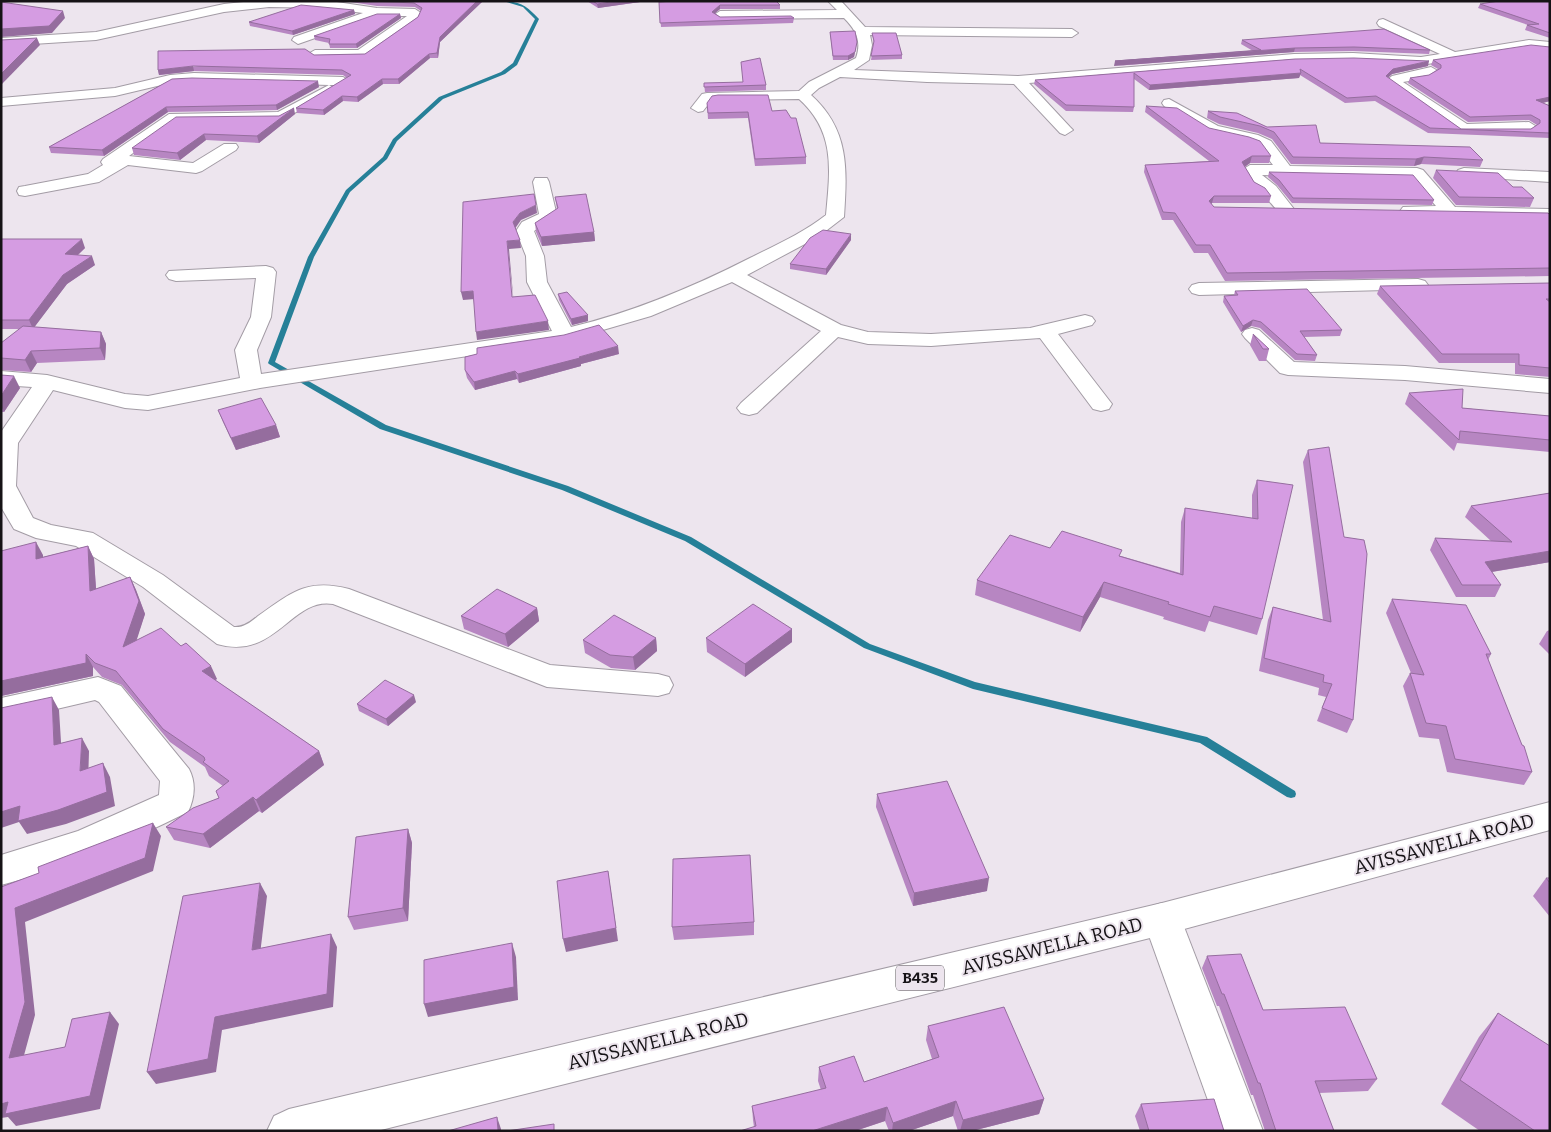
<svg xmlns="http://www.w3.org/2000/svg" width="1551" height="1132" viewBox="0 0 1551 1132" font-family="Bitter,serif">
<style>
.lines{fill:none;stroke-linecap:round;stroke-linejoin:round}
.stream{fill:#268098;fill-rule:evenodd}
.minor-casing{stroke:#a39ca5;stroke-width:2}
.primary-casing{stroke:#a39ca5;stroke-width:2}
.minor{fill:#fff;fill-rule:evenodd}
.primary{fill:#fff;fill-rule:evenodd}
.wall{fill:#b786c2}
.shaded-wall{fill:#956d9e}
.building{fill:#d59ce2;stroke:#956d9e}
.labels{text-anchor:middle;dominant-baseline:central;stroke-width:4;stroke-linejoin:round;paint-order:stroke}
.shield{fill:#ede5ee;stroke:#565257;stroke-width:1}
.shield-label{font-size:15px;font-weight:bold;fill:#161316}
.near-street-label{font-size:19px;fill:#161316;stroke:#ede5ee}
</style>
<rect width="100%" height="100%" fill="#ede5ee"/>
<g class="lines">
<path class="stream" d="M503,1C521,1 528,7 539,19L517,65L505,74L443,99L397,141L387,159L350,192L314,257L275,362L386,425L568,486L691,537L870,644L975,682L1207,737L1295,791L1296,794L1295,797L1291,798L1287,797L1200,743L973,689L864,648L685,541L562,490L380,429L269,364L268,363L308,257L346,190L383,157L393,139L439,97L501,72L513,63L535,19L523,7Z"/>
<defs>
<g id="minor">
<path d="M253,1H330L377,8L415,9L421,13L418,20L366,57L315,58L308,54L315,50H358L407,16H378L298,44L292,40L294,37L363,13L325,8L269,7L224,12L96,40L1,46V38L96,32L224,4Z"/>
<path d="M828,1H841L865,27L1072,29L1078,33L1072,37L870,35L872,45L869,60L854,70L1018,76L1294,54L1353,53L1421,57L1440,54L1379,26L1377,23L1379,20L1383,19L1455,52L1529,40L1550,42V50L1529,48L1421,65L1353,61L1294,62L1029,83L1070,127L1073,130L1065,135L1060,133L1014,84L927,82L840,77L819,88L811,95C850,130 847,170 844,217L818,237L747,275L841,325L868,332L931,334L1030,328L1085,315L1092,317L1095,321L1092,325L1058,334L1112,404L1109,409L1101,411L1093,409L1040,338L931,346L868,344L838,337L757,413L749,415L741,413L737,408L741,403L821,331L732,282L651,316L565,341L260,388L148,410L125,408L53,390L18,443L16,486L33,518L51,525L93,533L163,575L234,627C243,628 251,622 258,616C291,593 307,578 349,589L550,665L658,674L669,677L673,685L669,693L658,696L547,687L333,604C291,597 276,661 217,644L143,587L76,546L36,538L14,529L1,507V432L32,387L1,385V371L47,375L125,394L148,396L240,378L235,350L251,317L256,278L176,281L169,279L166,275L169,271L266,266L273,268L276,272L271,317L257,350L261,374L552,331L527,282L526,256L516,231L522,222L539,214L533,182L535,178H547L549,182L557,216L534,231L544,256L547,282L571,327C634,312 693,287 750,258C776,245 803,233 826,215C830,171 836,132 799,99L718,100L711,101L703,111L698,112L691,108L702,94L707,93L799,91L809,82L856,58C862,41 856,30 844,18L720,19L714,15L720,11L837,10Z"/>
<path d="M1431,67L1438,71L1427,78L1403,82L1467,124L1529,122L1537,127L1529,132H1459L1386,81L1392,76Z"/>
<path d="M194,73L343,77L350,81L343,85H329L336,89L334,92L281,120L177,121L129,156L193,163L224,144H236L238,147L236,150L202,171L196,173L128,165L99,182L25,196L19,195L17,191L19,187L25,186L88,174L103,165L101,162L103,159L169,114L278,112L329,85L194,81L170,83L115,96L1,106V98L115,88L170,75Z"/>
<path d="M1169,99L1218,126L1258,135L1271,141L1290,166L1417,168L1423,170L1455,207L1550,209V219L1403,215L1400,211L1403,207L1436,206L1412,178L1262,175L1276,186L1294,209L1291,213H1279C1267,197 1253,186 1242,170L1250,165H1273L1259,147L1248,142L1208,133L1164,106L1162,103L1164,100Z"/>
<path d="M1464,168L1550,172V182L1458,176L1456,173L1458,170Z"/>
<path d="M1418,279L1425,281L1428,285L1425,289L1199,295L1192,293L1189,289L1192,285L1199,283Z"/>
<path d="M1252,328L1259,330L1294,362L1405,366L1550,379V393L1405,380L1288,375L1280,373L1245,338L1242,334L1245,330Z"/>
<path d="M98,677L121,686L189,769C196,782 195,798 188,812C128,842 67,868 1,885V855L78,831L159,795L160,781L99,702L95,700L1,722V698Z"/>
<path d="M1162,903L1175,907L1181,919L1263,1131H1219L1143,919L1149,907Z"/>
</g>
<path id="primary" d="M1550,802V830L1162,935L377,1131H267L274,1116L289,1109L1162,903Z"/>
</defs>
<use href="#minor" class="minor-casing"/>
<use href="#primary" class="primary-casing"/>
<use href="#minor" class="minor"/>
<use href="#primary" class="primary"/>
</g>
<g class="wall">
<path d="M344,1H483L440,42L438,58H430L399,84H383L358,102L343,101L324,115L297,113L296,108L347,78L343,75L194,71L159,75L158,70L314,55L365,54L418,17L421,11L415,7L377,6Z"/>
<path d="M587,1H647L598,8Z"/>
<path d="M1550,1V38L1525,30L1527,25H1528L1478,8L1480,4Z"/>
<path d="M659,2L780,5V9H720L715,13L720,17L794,18L793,23L661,27Z"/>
<path d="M354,10L355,14L293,35L250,26L249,22Z"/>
<path d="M400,14L401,18L357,48H330L329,43L315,40L314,36Z"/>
<path d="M830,32L856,46L854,57L848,60H833Z"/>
<path d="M872,33L902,55V59L871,60L874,44Z"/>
<path d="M1242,40L1430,50L1429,54L1353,51L1294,52L1114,66L1253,51L1241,44Z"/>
<path d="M1550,47V101L1543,103L1550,106V138L1428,133L1375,101L1345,103L1300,75L1299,78L1149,90L1134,79V107L1133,112L1066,111L1034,84L1035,80L1295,59L1428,66L1392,74L1388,78L1461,129H1531L1537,125L1529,120L1468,122L1408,83L1410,78L1429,75L1438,69L1431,65L1433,60Z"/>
<path d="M172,79L319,87L277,110L168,112L104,156L51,153L49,147Z"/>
<path d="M704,83L766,85V90L705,92Z"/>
<path d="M707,103L772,111L806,157V164L755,166L748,118L708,119Z"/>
<path d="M1146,106L1209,128L1271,156L1269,163H1250L1245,167L1254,182L1271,196L1269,203H1212L1211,204L1214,207L1550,215V276L1225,281L1208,253H1194L1173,220H1162L1144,172L1145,165L1209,161L1145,112Z"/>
<path d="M1208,111L1320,143L1483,160L1480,167L1421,164L1414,166L1291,164L1272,139L1258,133L1219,124L1207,118Z"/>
<path d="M295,114L259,143L206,140L180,160L134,155L132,148L279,116Z"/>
<path d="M1436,170L1513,187L1534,198L1530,207L1456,205L1433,178Z"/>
<path d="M1269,172L1434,200L1432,205L1292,203L1277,185L1268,177Z"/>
<path d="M555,197L594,232L595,241L542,246L536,232L535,223L557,209Z"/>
<path d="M1,239L85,248L78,255L95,265L67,284L34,327L101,332L106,344L105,360L37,363L31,372L1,370V343L20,329H1Z"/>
<path d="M851,240L826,275L790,269V264Z"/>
<path d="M1550,283V377L1515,374V363H1439L1377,294L1380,286Z"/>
<path d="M1235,291L1342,330L1340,336L1304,337L1317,355L1315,361L1295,360L1260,328L1251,326L1241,332L1223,302L1224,296L1234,295Z"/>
<path d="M558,294L588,321L572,325L559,300Z"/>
<path d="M1253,334L1269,349L1266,361H1259L1250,345Z"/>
<path d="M619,354L581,364V366L519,383L517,379L475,390L467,378L465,370Z"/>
<path d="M1,375L20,388L4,412H1Z"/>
<path d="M1409,393L1462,408L1550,416V452L1457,443L1454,451L1405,404Z"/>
<path d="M218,410L276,425L280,437L236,450L223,422Z"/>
<path d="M1308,450L1353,720L1347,733L1317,721L1326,697L1318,695L1319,688L1259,671L1268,620L1273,607L1323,620L1303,462Z"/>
<path d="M1257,480L1262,619L1257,635L1209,621L1205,632L1163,619L1164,617L1100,597L1080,632L975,595L977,580L1050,548L1121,556L1180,573L1181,522L1185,508L1252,518V495Z"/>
<path d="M1550,493V562L1492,572L1501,585L1495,597H1456L1430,550L1435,538L1491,541L1465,517L1471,506Z"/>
<path d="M88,546L94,559L96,589L130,577L136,590L145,614L136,640L217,679L215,680L319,751L324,765L262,813L259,811L210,848L174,840L166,827L219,798L223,786L209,776L205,767L170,742L122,685L102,677L93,667V676L1,696V551L43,555V557Z"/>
<path d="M1392,599L1491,654L1488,660L1532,772L1524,785L1447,772L1439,739L1419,737L1403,686L1410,673H1411L1386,613Z"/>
<path d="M537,608L539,621L508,647L464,629L461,616Z"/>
<path d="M792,629V642L745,677L707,652L706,638Z"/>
<path d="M1550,630V655L1539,644L1547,631Z"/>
<path d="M656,638L657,651L635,670L611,668L585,653L583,640Z"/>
<path d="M416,702L388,726L359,711L357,704Z"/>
<path d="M877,794L987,891L913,906L876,807Z"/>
<path d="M408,829L412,843L408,921L354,930L348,917Z"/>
<path d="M1546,878H1550V917L1533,896Z"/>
<path d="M754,922V935L674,940L672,927Z"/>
<path d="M1207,956L1263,1010L1377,1079L1368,1091L1319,1093L1334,1131H1265L1253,1095H1251L1219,1006H1217L1202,968Z"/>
<path d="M1498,1013L1550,1131H1480L1441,1104L1479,1037Z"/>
<path d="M928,1026L1044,1099L1039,1114L972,1131H958L953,1116L909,1131H889L885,1121L855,1131H740L754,1127L753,1120L752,1106L821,1090L818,1081L819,1067L864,1082L932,1059L926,1040Z"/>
<path d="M1141,1104L1224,1131H1140L1135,1116Z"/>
</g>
<g class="shaded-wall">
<path d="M477,1H483L440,42L438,58L437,53L440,37Z"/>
<path d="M618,1H647L598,8L597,4Z"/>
<path d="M720,5V9L712,16V12Z"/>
<path d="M354,10L355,14L293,35L292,31Z"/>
<path d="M63,11L65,18L52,33L1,37V29Z"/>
<path d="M400,14L401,18L357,48L356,44Z"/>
<path d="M37,38L40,45L1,85V74Z"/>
<path d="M857,42L854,57L848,60V56Z"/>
<path d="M1295,48L1294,52L1114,66L1115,61Z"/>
<path d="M429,54L430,58L399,84L398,79Z"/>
<path d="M1429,61L1428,66L1392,74L1384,81L1386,76L1393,69Z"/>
<path d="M193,66L194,71L159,75L158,70Z"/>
<path d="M1301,73L1299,78L1149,90L1150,85Z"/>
<path d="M382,79L383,84L358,102L357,97Z"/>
<path d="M318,81L319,87L277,110L276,105Z"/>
<path d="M342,96L343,101L324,115L323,110Z"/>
<path d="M1550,97V101L1534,105L1536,100Z"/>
<path d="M166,107L168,112L104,156L102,150Z"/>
<path d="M294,108L295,114L259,143L257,136Z"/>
<path d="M204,134L206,140L180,160L177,153Z"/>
<path d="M1252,156L1250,163L1240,170L1242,162Z"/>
<path d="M1424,157L1421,164L1414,166L1416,159Z"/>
<path d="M1214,196L1212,203L1207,209L1209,201Z"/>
<path d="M536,205L537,213L521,220L514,230L513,222L520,213Z"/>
<path d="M594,232L595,241L542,246L541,237Z"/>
<path d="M851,234V240L826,275V269Z"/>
<path d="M82,239L85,248L69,263L65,254Z"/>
<path d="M520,240L521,248L509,249L514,306L507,241Z"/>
<path d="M92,256L95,265L67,284L33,329L29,320L63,275Z"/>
<path d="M473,291L475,299L463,300L461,292Z"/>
<path d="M588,315V321L572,325L571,319Z"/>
<path d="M1253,320L1251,326L1241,332L1243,326Z"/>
<path d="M548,321L549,330L477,340L476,332Z"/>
<path d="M101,332L106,344L105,360L100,348Z"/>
<path d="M618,346L619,354L581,364V366L519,383L518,374L579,357Z"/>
<path d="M31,351L37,363L31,372L25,360Z"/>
<path d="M515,371L517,379L475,390L474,382Z"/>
<path d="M14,376L20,388L4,412L1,406V396Z"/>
<path d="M276,425L280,437L236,450L231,438Z"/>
<path d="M36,542L43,555V572L36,559Z"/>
<path d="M88,546L94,559L97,604L90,591Z"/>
<path d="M1550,551V562L1479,574L1485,562Z"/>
<path d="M130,577L136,590L145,614L130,661L123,647Z"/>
<path d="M1104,582L1100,597L1080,632L1083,617Z"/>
<path d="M537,608L539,621L508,647L505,634Z"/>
<path d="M792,629V642L745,677V664Z"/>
<path d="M656,638L657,651L635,670L633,657Z"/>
<path d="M86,654L93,667V676L1,696V681Z"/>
<path d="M211,666L217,679L208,684L202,671Z"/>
<path d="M414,695L416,702L388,726L386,719Z"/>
<path d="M52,697L59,710L62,758L54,745Z"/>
<path d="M82,738L89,751L88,784L80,771Z"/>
<path d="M319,751L324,765L262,813L256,800Z"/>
<path d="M103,763L110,777L115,806L66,824L27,834L19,822L1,828V812Z"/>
<path d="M253,797L259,811L210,848L203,834Z"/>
<path d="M153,823L161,836L153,871L25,922L35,1015L20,1070L9,1058L15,908Z"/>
<path d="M408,829L412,843L408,921L403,908Z"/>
<path d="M608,871L618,941L566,952L563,939Z"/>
<path d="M989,878L987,891L913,906L914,893Z"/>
<path d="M260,883L267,896L259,963L252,950Z"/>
<path d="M331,934L337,947L333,1007L222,1030L216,1072L156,1084L147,1072L215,1017Z"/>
<path d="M512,943L516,957L518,1000L428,1017L424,1004Z"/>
<path d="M110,1012L119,1024L100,1109L16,1126L8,1117L1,1118V1104Z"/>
<path d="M1044,1099L1039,1114L972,1131H960L963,1120Z"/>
<path d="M956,1101L953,1116L909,1131H892L893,1123Z"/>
<path d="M887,1107L885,1121L855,1131H812Z"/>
<path d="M497,1117L501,1129V1131H498Z"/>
</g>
<g class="building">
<path d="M372,1H477L440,37L437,53L429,54L398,79H382L357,97L342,96L323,110L296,108L351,75L342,70L193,66L158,70V51L305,49L314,55L365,54L418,17L422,8L414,3Z"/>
<path d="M593,1H618L597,4Z"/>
<path d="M673,1H776L780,5H720L712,12L720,17L791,16L794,18L660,23L659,2Z"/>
<path d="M1499,1H1550V33L1527,25L1539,24L1480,4Z"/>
<path d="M1,2L63,11L49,26L1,29Z"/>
<path d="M301,5L354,10L292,31L249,22Z"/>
<path d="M377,14H400L356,44H329L330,39L314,36Z"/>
<path d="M1384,29L1430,50L1354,47L1295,48L1115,61L1261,50L1242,40Z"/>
<path d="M855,31L857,42L855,52L848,56H833L830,32Z"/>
<path d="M872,33H896L902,55L871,56L874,41Z"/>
<path d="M37,38L1,74V40Z"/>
<path d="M1531,45L1550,47V97L1536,100L1550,106V133L1430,128L1376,96L1347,98L1300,69L1301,73L1150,85L1134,73V107L1066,105L1035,80L1295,59L1354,58L1429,61L1393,69L1386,76L1461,129H1531L1540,123V120L1531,115L1470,117L1410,78L1429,75L1441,68V65L1433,60Z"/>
<path d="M760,58L766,85L704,87V83L743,82L741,62Z"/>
<path d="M192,78L318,81L276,105L166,107L102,150L49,147L172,79Z"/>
<path d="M718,95H768L772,111L786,110L791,118H796L806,157L755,159L748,112L708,113L707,103L712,96Z"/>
<path d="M1146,106L1177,108L1209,128L1249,137L1260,141L1271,156H1252L1242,162L1254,182L1265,188L1271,196H1214L1209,201L1214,207L1548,213L1550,215V268L1227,273L1210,245H1196L1175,213L1163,212L1145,165L1219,161Z"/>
<path d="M294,108L257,136L204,134L177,153L132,148L176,117L279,116Z"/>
<path d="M1208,111L1237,113L1267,127L1316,125L1320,143L1470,147L1483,160L1424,157L1416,159L1293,157L1274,132L1260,126L1220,117Z"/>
<path d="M1436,170L1498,173L1513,187H1522L1534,198L1459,197Z"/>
<path d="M1269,172L1413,175L1434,200L1293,198L1279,180Z"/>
<path d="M534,194L536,205L520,213L513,222L520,240L507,241L512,297L535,295L548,321L476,332L473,291L461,292L463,202Z"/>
<path d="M586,194L594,232L541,237L535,223L558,208L555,197Z"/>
<path d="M823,230L851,234L826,269L790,264L810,238Z"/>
<path d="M1,239H82L65,254L92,256L63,275L29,320H1Z"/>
<path d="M1550,283V299H1546L1550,302V368L1519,365V354H1442L1380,286Z"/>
<path d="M1307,289L1342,330L1300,331L1317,355L1297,354L1261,322L1253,320L1243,326L1224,296L1238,295L1235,291Z"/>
<path d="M567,292L588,315L571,319L558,294Z"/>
<path d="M599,325L618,346L579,357L580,358L518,374L515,371L474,382L465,370V357L477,354V348L564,335Z"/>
<path d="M23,326L101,332L100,348L31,351L25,360L1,358V343Z"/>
<path d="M1253,334L1269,349H1263Z"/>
<path d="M1,375L14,376L1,396Z"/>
<path d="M1463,389L1462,408L1550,416V440L1460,431L1459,440L1409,393Z"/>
<path d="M261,398L276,425L231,438L218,410Z"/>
<path d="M1329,447L1344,537L1364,540L1367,554L1353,720L1322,708L1332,684L1323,682L1324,675L1264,658L1273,607L1331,622L1308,450Z"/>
<path d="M1257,480L1293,485L1262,619L1214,606L1210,617L1168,604L1169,602L1104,582L1083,617L977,580L1010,535L1050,548L1062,531L1122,550L1119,556L1183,575L1185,508L1258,519Z"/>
<path d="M1550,493V551L1485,562L1501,585H1462L1435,538L1512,542L1471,506Z"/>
<path d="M36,542V559L88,546L90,591L130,577L139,601L123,647L161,628L181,646L186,643L211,666L202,671L319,751L256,800L253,797L203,834L166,827L193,808L219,798L216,791L229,781L203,762L205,760L204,757L163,729L116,671L95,663L86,654V663L1,681V551Z"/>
<path d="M497,589L537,608L505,634L461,616Z"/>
<path d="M1392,599L1466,605L1491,654H1486L1522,745L1524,746L1532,772L1455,759L1446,726L1426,723L1410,673L1424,675Z"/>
<path d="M753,604L792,629L745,664L706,638Z"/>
<path d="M614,615L656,638L633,657L610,655L583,640Z"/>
<path d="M385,680L414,695L386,719L357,704Z"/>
<path d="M52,697L54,745L82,738L80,771L103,763L107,792L58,810L18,821L20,806L1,812V708Z"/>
<path d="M947,781L989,878L914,893L877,794Z"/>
<path d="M153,823L145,858L15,908L25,1002L9,1058L65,1047L72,1019L110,1012L90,1096L5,1114L8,1102L1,1104V887L39,873L38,867Z"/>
<path d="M408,829L403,908L348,917L356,837Z"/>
<path d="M750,855L754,922L672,927L673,859Z"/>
<path d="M608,871L616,928L563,939L557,881Z"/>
<path d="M1546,878H1550V883Z"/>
<path d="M260,883L252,950L331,934L327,994L215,1017L208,1059L147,1072L183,896Z"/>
<path d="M512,943L514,987L424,1004V960Z"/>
<path d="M1241,954L1263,1010L1345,1007L1377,1079L1315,1081L1334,1131H1276L1260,1083H1258L1224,994H1222L1207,956Z"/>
<path d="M1004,1007L1044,1099L963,1120L956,1101L893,1123L887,1107L812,1131H740L756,1126L752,1106L826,1088L819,1067L854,1056L864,1082L939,1057L928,1026Z"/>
<path d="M1498,1013L1550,1046V1131H1535L1460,1080Z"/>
<path d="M1214,1099L1224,1131H1149L1141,1104Z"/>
<path d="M497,1117L498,1131H448Z"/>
<path d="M554,1124V1131H507Z"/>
</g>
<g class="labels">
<rect class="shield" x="896" y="965.5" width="48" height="25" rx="4"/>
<g class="shield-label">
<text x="920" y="978">B435</text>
</g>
<g class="near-street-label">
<text transform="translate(1444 844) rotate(-15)">AVISSAWELLA ROAD</text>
<text transform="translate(1052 946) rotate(-14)">AVISSAWELLA ROAD</text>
<text transform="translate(658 1041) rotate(-14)">AVISSAWELLA ROAD</text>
</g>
</g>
<rect width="1551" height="1132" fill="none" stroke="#161316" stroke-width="5"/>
</svg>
